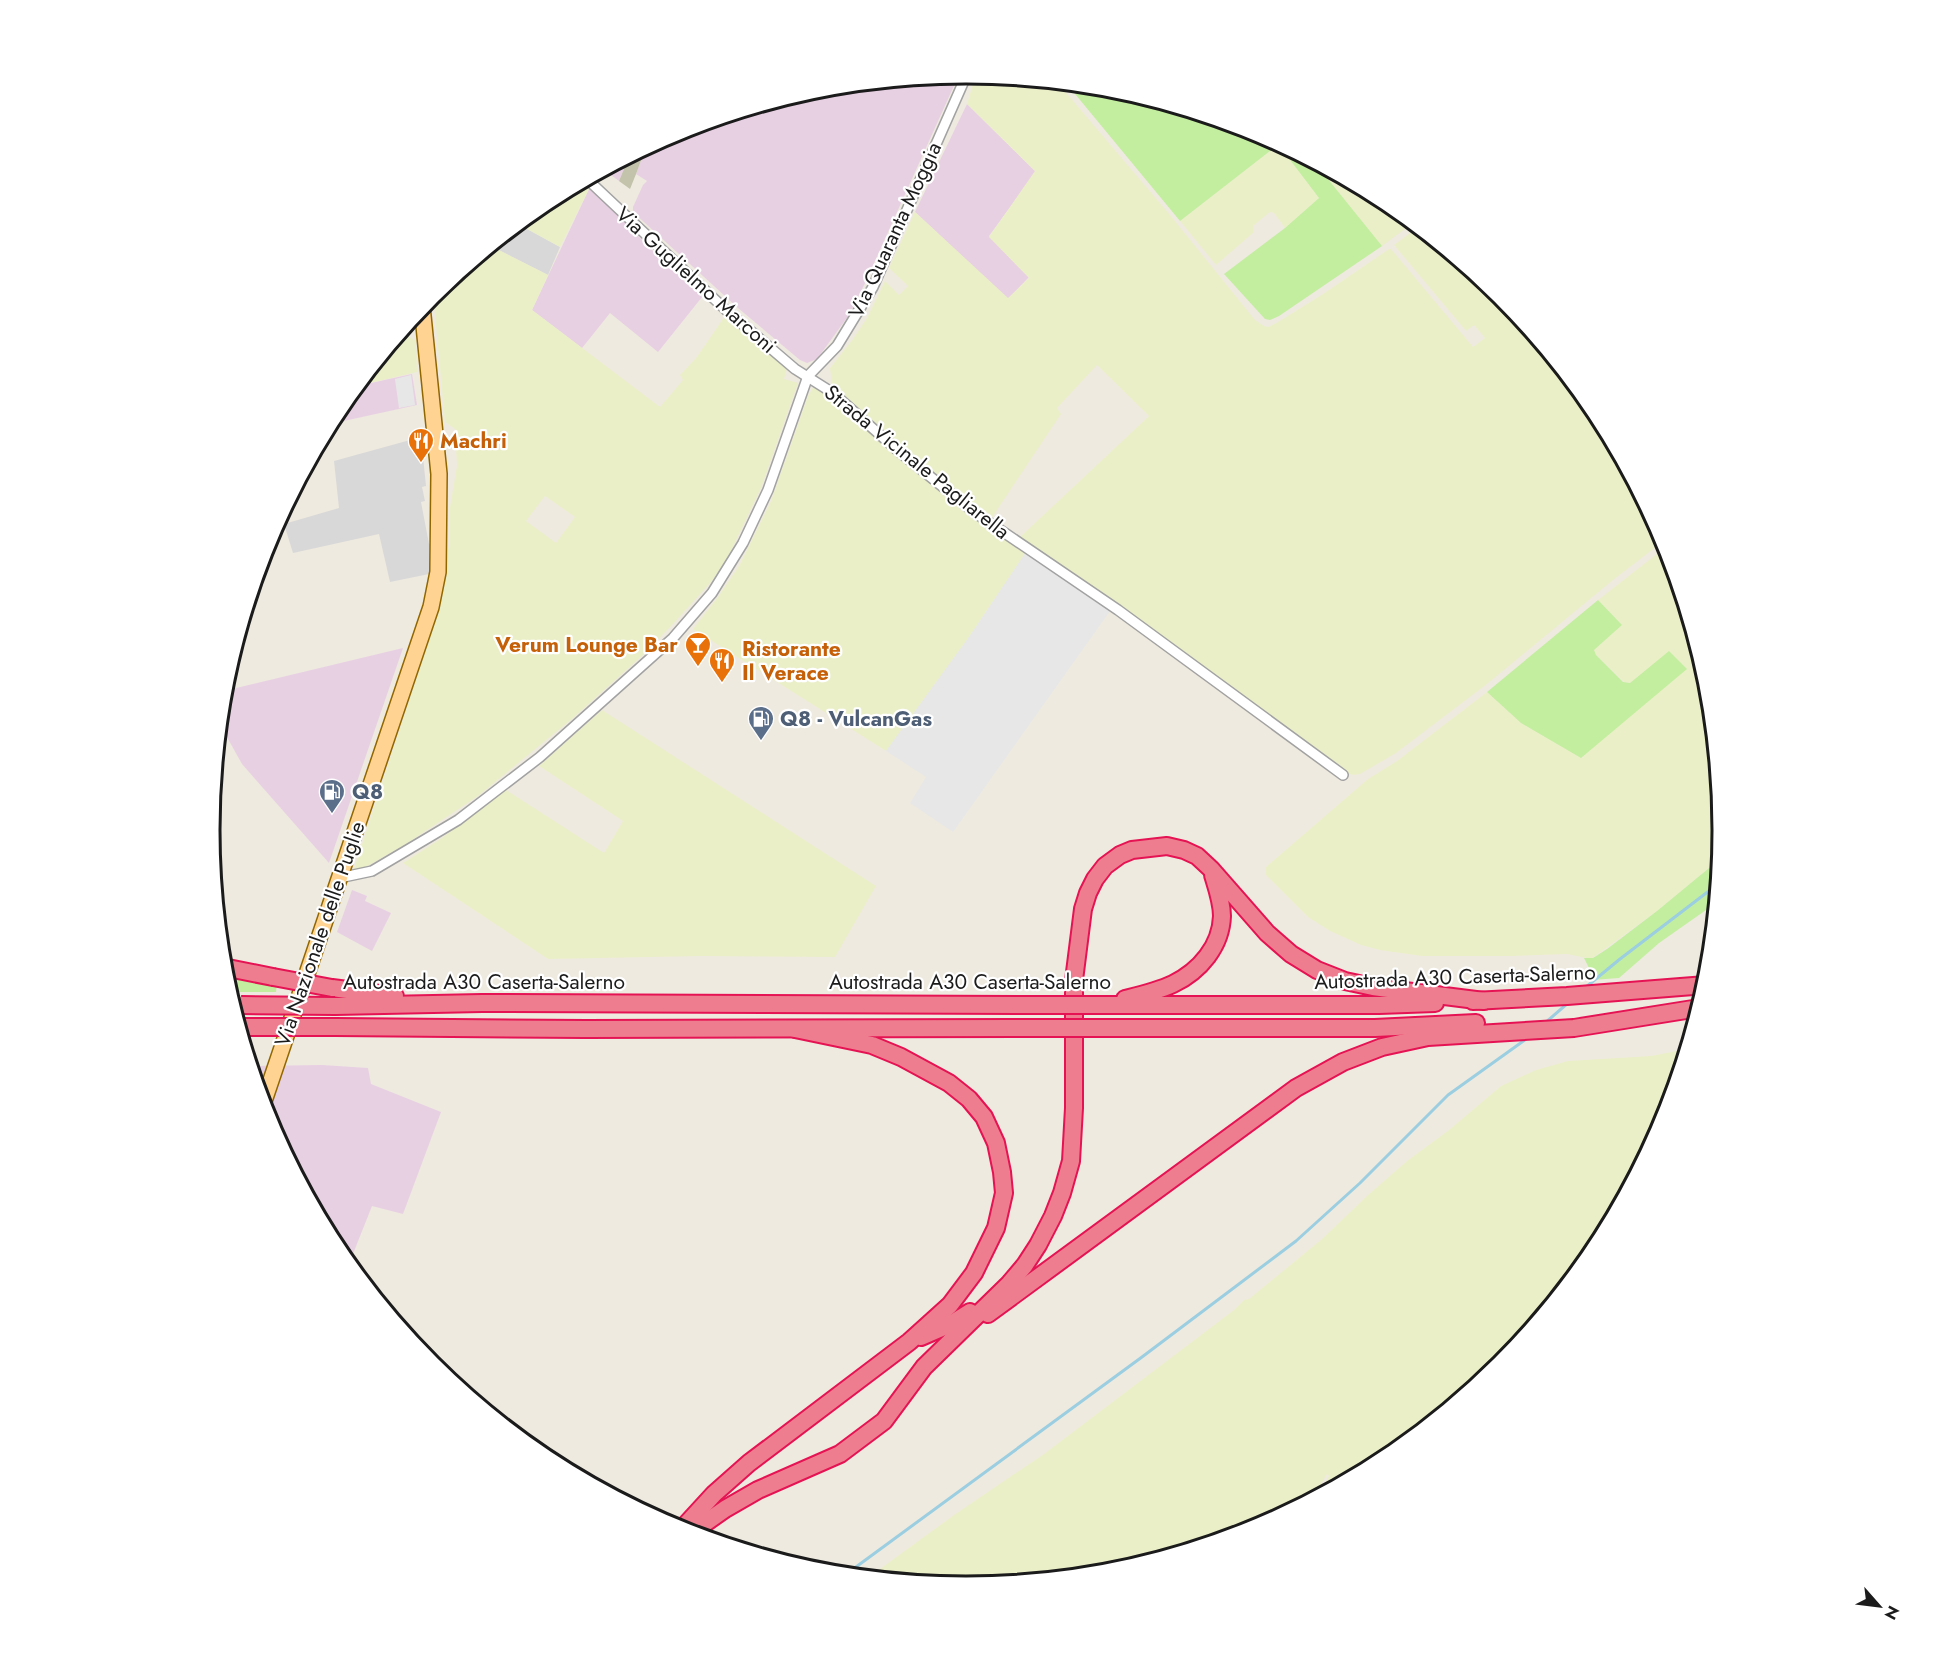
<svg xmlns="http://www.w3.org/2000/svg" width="1933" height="1660" viewBox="0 0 1933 1660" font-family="Jost,sans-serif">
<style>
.residential{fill:#d9d8d8}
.industrial{fill:#e8d0e3}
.construction{fill:#c2c3aa}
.farmland{fill:#ebefc8;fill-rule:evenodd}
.grass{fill:#c3ee9f}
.parking{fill:#e7e7e7}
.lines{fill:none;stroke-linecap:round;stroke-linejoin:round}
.stream{stroke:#9bcee1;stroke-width:3}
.street-casing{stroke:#a2a2a2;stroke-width:12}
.primary-casing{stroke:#926700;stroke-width:18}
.highway-casing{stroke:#e51353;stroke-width:20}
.street{stroke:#fff;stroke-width:9}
.primary{stroke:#ffd493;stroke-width:15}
.highway{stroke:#ee7e8f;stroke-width:16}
.highway-bridge-casing{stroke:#e51353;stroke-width:20;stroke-linecap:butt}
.highway-bridge{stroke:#ee7e8f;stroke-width:16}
.labels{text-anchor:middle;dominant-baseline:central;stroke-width:4.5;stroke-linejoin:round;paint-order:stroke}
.street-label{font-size:21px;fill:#1b1b1b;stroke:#fff}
.food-label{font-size:21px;font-weight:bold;fill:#c56008;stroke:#fff;text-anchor:start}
.service-label{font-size:21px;font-weight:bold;fill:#4e5e75;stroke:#fff;text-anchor:start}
.rim{fill:none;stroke:#1b1b1b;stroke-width:3}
</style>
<rect width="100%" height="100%" fill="#eeeadf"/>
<g class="residential">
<path d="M518,224L560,247L548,275L491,246Z"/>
<path d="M421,437L426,486L422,487L425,501L421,502L429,544L433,545L429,574L390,582L379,534L293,553L284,524L339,508L334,461Z"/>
</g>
<g class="industrial">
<path d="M943,76L957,79L865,283L849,315L817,359L807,363L800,360L738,308L633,212V207L643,185L647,181L636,174L646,147L677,131L819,88Z"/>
<path d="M967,104L1036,172L989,236L1029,277L1008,299L915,212Z"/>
<path d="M629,157L619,181L604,170Z"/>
<path d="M590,187L654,252L702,297L658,352L610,313L582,348L532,310Z"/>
<path d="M412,374L417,405L330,424L338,409L357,386Z"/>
<path d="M403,648L329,863L242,764L228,739L221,718L224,691Z"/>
<path d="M352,890L367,896L365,901L391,913L372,951L337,932Z"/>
<path d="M322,1065L368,1068L371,1084L441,1112L403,1214L372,1206L349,1264L337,1250L267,1119L252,1066Z"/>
</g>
<path class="construction" d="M646,147L636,174L630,189L619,181L629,157Z"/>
<g class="farmland">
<path d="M976,74L1057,82L1170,215L1255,320L1264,326L1268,327L1278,322L1323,294L1389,249H1391L1473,347L1485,338L1474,325L1466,331L1394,245L1418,227L1502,295L1596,410L1665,540L1613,580L1487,684L1396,753L1360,774L1353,775L1347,773L1166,640L1019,538L1149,416L1097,365L1057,408L1061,414L991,519L951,489L860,414L832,385L830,368L853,339L867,318L885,281L899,295L908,286L889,268L915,212L1008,298L1029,278L989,237L1035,171L967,104Z"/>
<path d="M1276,148H1281L1319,198L1285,228L1274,213L1270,212L1253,226L1254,232L1216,265L1180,221L1270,151Z"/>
<path d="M1315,163L1387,201L1413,223L1382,246Z"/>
<path d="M583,181L590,187L560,247L518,224L547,201Z"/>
<path d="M491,246L548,275L532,310L660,407L683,380L680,375L696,358L725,316L787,368L784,379L798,383L761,488L727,559L711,582L672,625L644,654L573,718L478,796L406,844L364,868L354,869L430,637L450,541V507L457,466L455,429L445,422L433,294ZM545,496L575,517L556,543L526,521Z"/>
<path d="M407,325L408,336L416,341L417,372L357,386Z"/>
<path d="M814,386H819L1026,552L969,637L886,751L693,629L718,597L739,566L747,550L771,501L808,396Z"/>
<path d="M1667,546L1709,683L1723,830L1720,859L1657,911L1591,959L1567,954L1513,956H1422L1380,950L1361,945L1330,931L1308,917L1266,875L1265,869L1267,866L1368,779L1397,761L1487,692L1521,723L1582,758L1669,652L1630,683L1624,682L1596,655L1594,650L1622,625L1598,600Z"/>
<path d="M602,710L876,886L835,957L702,956L548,959L403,863L439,840L506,790L604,853L623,821L539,766Z"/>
<path d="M1687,1049L1665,1120L1595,1251L1501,1365L1386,1459L1318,1496L1329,1476L1327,1474L1312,1499L1256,1529L1114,1572L966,1586L869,1577L954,1515L1044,1454L1234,1310L1244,1300L1249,1299L1322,1239L1368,1195L1407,1161L1449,1130L1501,1086L1536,1070L1568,1061L1651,1056Z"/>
</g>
<g class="grass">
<path d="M1066,83L1114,88L1256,131L1315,163L1382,246L1279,316L1270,320L1265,319L1224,274L1285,228L1319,198L1281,148L1270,151L1180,221Z"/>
<path d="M1598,600L1622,625L1594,650L1596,655L1623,682L1630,683L1669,651L1687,669L1581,758L1521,723L1487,692Z"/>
<path d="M1720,859L1716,903L1659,943L1619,978L1592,980L1589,968L1584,958H1593L1607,949L1657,911Z"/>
<path d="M224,971L277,983L276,992H229Z"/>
</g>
<g class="parking">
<path d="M411,375L415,405L399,408L395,379Z"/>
<path d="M1026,552L1110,611L953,832L910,803L926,777L886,751L969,637Z"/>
</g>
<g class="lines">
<g class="stream">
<path d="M1586,987L1620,959L1718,884"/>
<path d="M1545,1023L1568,1003"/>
<path d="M845,1575L1142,1357L1296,1241L1360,1183L1448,1095L1529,1037"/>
</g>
<defs>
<g id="street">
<path d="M587,179L726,310L795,369L833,393L896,449L974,512L1118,610L1343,775"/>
<path d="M339,878L372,871L458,820L540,757L673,638L712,593L743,543L768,490L808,376L837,346L873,287L967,74"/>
</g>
<path id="primary" d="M263,1104L431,607L438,572L439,474L422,306"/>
<g id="highway">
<path d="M223,967L273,977"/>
<path d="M332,988L395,996"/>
<path d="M1125,999C1141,995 1158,991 1173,984C1200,971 1221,946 1222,916C1222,902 1217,888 1213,875"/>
<path d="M1473,1001L1567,996L1706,985"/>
<path d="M1106,1005H1379L1435,1003"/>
<path d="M335,1006L482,1003L1027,1005"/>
<path d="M335,1027L586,1029L1028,1028"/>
<path d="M1132,1028H1375L1476,1023"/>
<path d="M988,1314L1296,1088L1343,1062L1382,1047L1428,1037L1574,1028L1699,1008"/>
<path d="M921,1337L951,1324L970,1312"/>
<path d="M681,1530L714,1494L749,1463L909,1342L950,1305L974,1273L996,1228L1004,1193L1002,1172L996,1143L984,1117L969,1099L949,1083L901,1057L872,1045L795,1029"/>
<path d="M691,1533L725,1509L758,1490L840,1454L884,1421L924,1367L1009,1284L1025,1265L1038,1245L1053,1216L1062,1193L1071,1161L1074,1108V980L1083,909L1088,893L1095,879L1105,866L1120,855L1132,850L1167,846L1184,850L1197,856L1211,869L1267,933L1291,954L1317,970L1345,981L1373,987L1484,1001"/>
</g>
</defs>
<use href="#street" class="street-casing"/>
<use href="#primary" class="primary-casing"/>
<use href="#highway" class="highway-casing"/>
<use href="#street" class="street"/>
<use href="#primary" class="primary"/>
<use href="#highway" class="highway"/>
<defs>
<g id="highway-bridge">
<path d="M273,977L332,988"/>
<path d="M241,1005L335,1006"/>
<path d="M1027,1005H1106"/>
<path d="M244,1027H335"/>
<path d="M1028,1028H1132"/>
</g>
</defs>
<use href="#highway-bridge" class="highway-bridge-casing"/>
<use href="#highway-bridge" class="highway-bridge"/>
</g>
<defs>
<symbol id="restaurant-pin" viewBox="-11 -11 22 30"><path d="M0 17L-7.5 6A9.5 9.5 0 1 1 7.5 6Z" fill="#e8710a" stroke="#fff"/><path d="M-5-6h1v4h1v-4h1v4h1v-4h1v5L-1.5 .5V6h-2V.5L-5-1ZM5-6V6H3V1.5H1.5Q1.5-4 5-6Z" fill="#fff"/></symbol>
<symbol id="bar-pin" viewBox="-11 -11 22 30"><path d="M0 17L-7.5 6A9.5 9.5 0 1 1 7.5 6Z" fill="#e8710a" stroke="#fff"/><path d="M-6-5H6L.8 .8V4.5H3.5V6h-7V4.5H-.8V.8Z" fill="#fff"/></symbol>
<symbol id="fuel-pin" viewBox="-11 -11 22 30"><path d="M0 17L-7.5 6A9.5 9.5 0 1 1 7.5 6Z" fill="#5c6f8a" stroke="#fff"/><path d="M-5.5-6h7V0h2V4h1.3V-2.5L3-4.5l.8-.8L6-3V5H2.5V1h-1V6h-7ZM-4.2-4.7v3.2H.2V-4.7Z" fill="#fff"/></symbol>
</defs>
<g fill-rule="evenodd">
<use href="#restaurant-pin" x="406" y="426" width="30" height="40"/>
<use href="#bar-pin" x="683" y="630" width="30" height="40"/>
<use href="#restaurant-pin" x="707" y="646" width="30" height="40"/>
<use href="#fuel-pin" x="746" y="704" width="30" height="40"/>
<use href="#fuel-pin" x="317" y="777" width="30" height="40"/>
</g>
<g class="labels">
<g class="street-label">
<text transform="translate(895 230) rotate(-65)">Via Quaranta Moggia</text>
<text transform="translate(696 280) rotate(42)">Via Guglielmo Marconi</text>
<text transform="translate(917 462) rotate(39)">Strada Vicinale Pagliarella</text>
<text transform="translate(320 934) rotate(-71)">Via Nazionale delle Puglie</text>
<text transform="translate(1455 977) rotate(-2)">Autostrada A30 Caserta-Salerno</text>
<text x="484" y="982">Autostrada A30 Caserta-Salerno</text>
<text x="970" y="982">Autostrada A30 Caserta-Salerno</text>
</g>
<g class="food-label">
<text x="440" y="441">Machri</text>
<text x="678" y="645" text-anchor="end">Verum Lounge Bar</text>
<text x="742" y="649">Ristorante<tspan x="742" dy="24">Il Verace</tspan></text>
</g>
<g class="service-label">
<text x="780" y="719">Q8 - VulcanGas</text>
<text x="352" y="792">Q8</text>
</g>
</g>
<path d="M0 0H1933V1660H0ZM220 830a746 746 0 1 1 1492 0a746 746 0 1 1-1492 0Z" fill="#fff" fill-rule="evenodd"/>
<path class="rim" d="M220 830a746 746 0 1 1 1492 0a746 746 0 1 1-1492 0Z"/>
<g transform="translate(1879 1606) rotate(118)" stroke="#ffffff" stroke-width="4.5" paint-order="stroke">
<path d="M0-4.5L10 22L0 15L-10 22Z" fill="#1b1b1b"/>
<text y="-9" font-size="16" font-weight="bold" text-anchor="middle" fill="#1b1b1b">N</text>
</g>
</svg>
